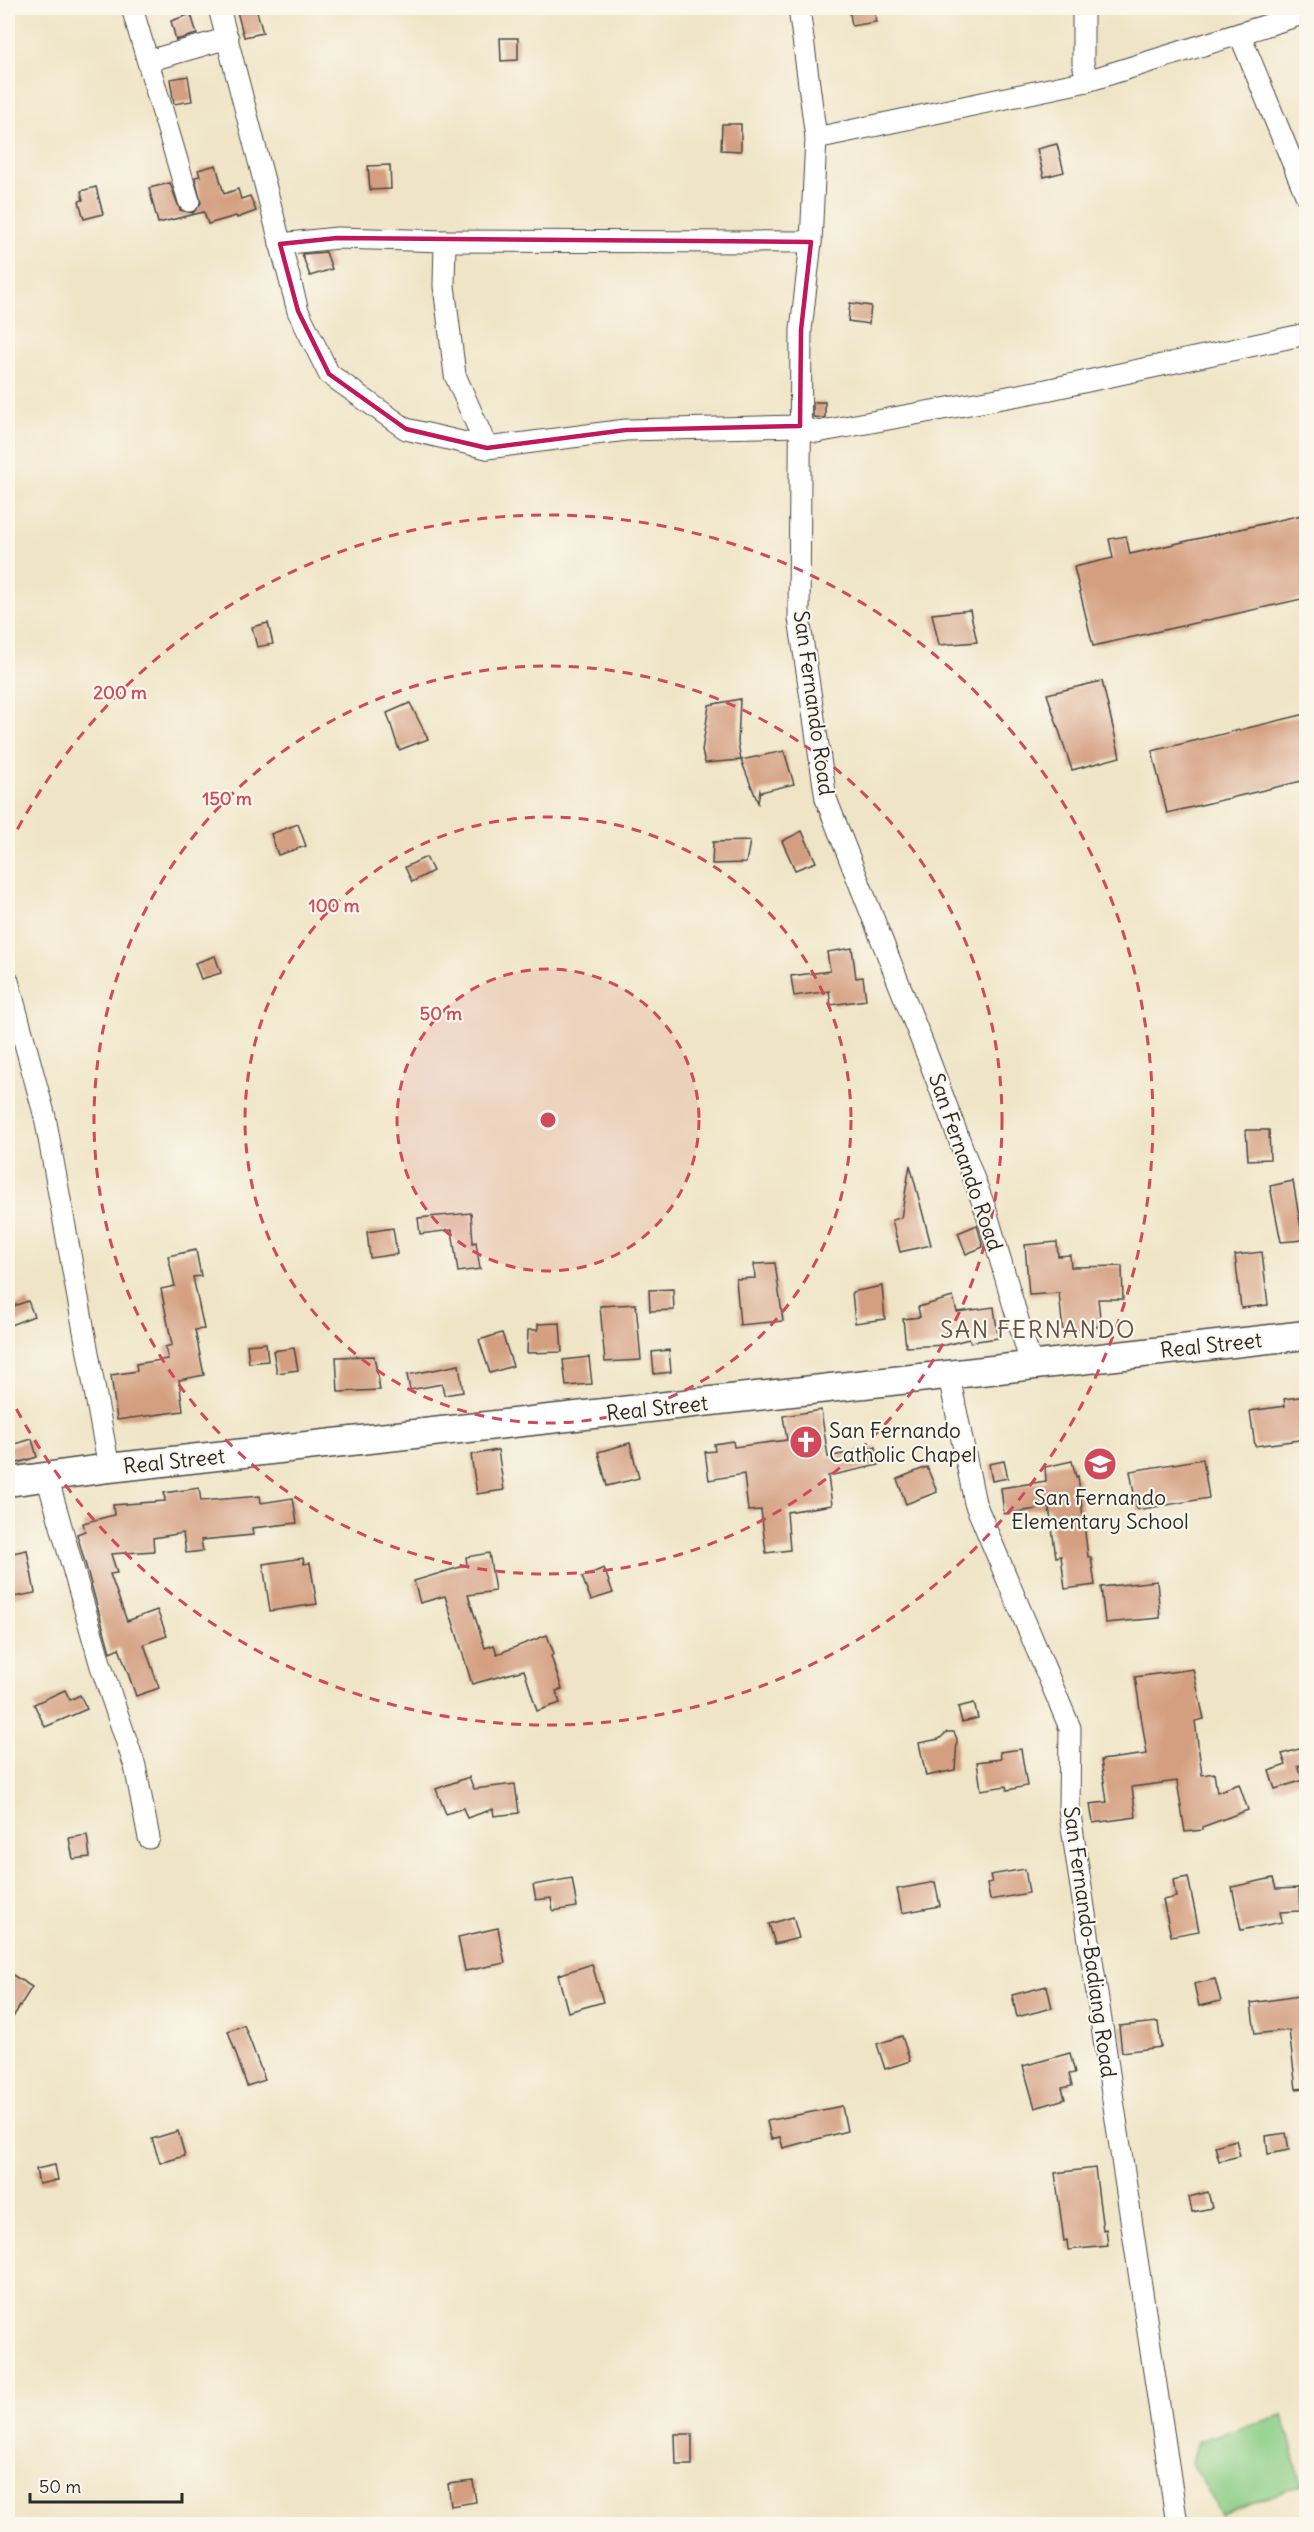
<svg xmlns="http://www.w3.org/2000/svg" width="1314" height="2532" viewBox="0 0 1314 2532" font-family="Delius,sans-serif">
<style>
.green{fill:#8bcd86;stroke:#5b7c58;stroke-width:1.5}
.building{fill:#d49f80}
.lines{fill:none;stroke-linecap:round;stroke-linejoin:round}
.street-casing{stroke:#484742;stroke-width:23}
.secondary-casing{stroke:#484742;stroke-width:31}
.street{stroke:#fff;stroke-width:21}
.secondary{stroke:#fff;stroke-width:28}
.marked{fill:none;stroke:#c2185b;stroke-width:4.5;stroke-linejoin:round}
.ring{fill:none;stroke:#d1495b;stroke-width:3;stroke-dasharray:10 8}
.labels{text-anchor:middle;dominant-baseline:central;stroke-width:4.5;stroke-linejoin:round;paint-order:stroke}
.street-label{font-size:21px;fill:#2b2b2b;stroke:#fbf7ec}
.poi-label{font-size:21px;fill:#2b2b2b;stroke:#fbf7ec;text-anchor:start}
.quarter-label{font-size:24px;letter-spacing:1.5px;fill:#665449;stroke:#fbf7ec}
.centre{fill:#d1495b;stroke:#fbf7ec;stroke-width:3}
.ring-label{font-size:18px;text-anchor:middle;font-weight:bold;fill:#d1495b;stroke:#fbf7ec;stroke-width:4.5;stroke-linejoin:round;paint-order:stroke}
</style>
<rect width="100%" height="100%" fill="#fbf7ec"/>
<filter id="ink" filterUnits="userSpaceOnUse"><feTurbulence type="fractalNoise" baseFrequency=".0167" numOctaves="2"/><feDisplacementMap in="SourceGraphic" scale="12" xChannelSelector="R" yChannelSelector="G"/><feConvolveMatrix kernelMatrix="1 2 1 2 8 2 1 2 1" color-interpolation-filters="sRGB"/></filter>
<filter id="wash" filterUnits="userSpaceOnUse"><feTurbulence type="fractalNoise" baseFrequency=".008" numOctaves="4" result="noise"/><feDisplacementMap in="SourceGraphic" scale="24" xChannelSelector="R" yChannelSelector="G"/><feGaussianBlur stdDeviation="1.35" result="paint"/><feColorMatrix in="noise" values="0 0 0 0 0 0 0 0 0 0 0 0 0 0 0 0 0 1.4 0 .05"/><feComposite in="paint" operator="in"/></filter>
<g filter="url(#wash)">
<rect width="100%" height="100%" fill="#efe4c6"/>
<path class="green" d="M1283,2415L1302,2485L1221,2514L1192,2463L1198,2441Z"/>
<g id="blocks">
<g class="building">
<path d="M236,8H256L263,33L244,37Z"/>
<path d="M849,8H874L876,22L852,26Z"/>
<path d="M191,14L197,34L176,40L171,21Z"/>
<path d="M500,38H518V60L501,61Z"/>
<path d="M188,76L192,101L174,104L170,79Z"/>
<path d="M722,124H741V151L721,150Z"/>
<path d="M1057,144L1064,172L1044,177L1037,149Z"/>
<path d="M216,165L224,194L238,189L241,199L250,196L256,211L237,218L236,216L208,224L204,212L158,223L149,188L170,183L180,210L193,213L201,203L195,177L200,176L198,170Z"/>
<path d="M390,165L391,189L370,190L368,166Z"/>
<path d="M96,187L103,214L84,219L79,201L83,200L81,191Z"/>
<path d="M326,252L332,269L310,276L302,254Z"/>
<path d="M850,303L871,306L869,324L848,321Z"/>
<path d="M813,402H825V418L813,417Z"/>
<path d="M1306,514V598L1093,646L1074,567L1113,558L1109,539L1126,536L1130,554Z"/>
<path d="M970,610L977,642L939,645L932,614Z"/>
<path d="M268,623L273,644L257,647L252,627Z"/>
<path d="M1102,681L1120,757L1072,770L1047,694Z"/>
<path d="M740,699L738,743L741,760L705,763L702,751L709,705Z"/>
<path d="M410,703L428,739L399,750L387,713Z"/>
<path d="M1306,714V780L1167,813L1152,751Z"/>
<path d="M784,751L794,784L761,792L760,790L758,803L741,760Z"/>
<path d="M298,824L306,846L278,855L271,834Z"/>
<path d="M802,831L816,862L795,870L782,841Z"/>
<path d="M750,841L746,863L712,864L713,842Z"/>
<path d="M426,857L433,871L412,882L405,867Z"/>
<path d="M852,948L856,978L863,977L866,1000L831,1005L829,991L794,996L791,976L830,971L827,952Z"/>
<path d="M215,956L221,973L201,979L195,963Z"/>
<path d="M1246,1130H1269L1270,1159L1248,1160Z"/>
<path d="M910,1165L931,1245L900,1252L892,1220L901,1218Z"/>
<path d="M1293,1181L1303,1240L1281,1242L1270,1186Z"/>
<path d="M471,1213L473,1243L476,1242L480,1269L458,1272L452,1230L420,1234L418,1218Z"/>
<path d="M977,1225L983,1247L966,1254L958,1233Z"/>
<path d="M393,1228L397,1254L370,1258L367,1232Z"/>
<path d="M1057,1242L1058,1256L1070,1255L1071,1267L1122,1266L1123,1299H1098L1101,1326L1063,1332L1059,1293L1029,1295L1025,1245Z"/>
<path d="M196,1250L201,1276L193,1277L204,1329L195,1330L204,1375L179,1380L183,1411L117,1420L111,1375L137,1371L136,1364L168,1359L165,1347L172,1345L161,1289L175,1286L168,1256Z"/>
<path d="M1262,1252L1268,1305L1241,1308L1235,1255Z"/>
<path d="M775,1263L783,1321L740,1325L736,1279L755,1278L754,1264Z"/>
<path d="M882,1286L885,1319L855,1323L852,1292Z"/>
<path d="M673,1289L674,1310L650,1311L649,1290Z"/>
<path d="M953,1297L957,1312L994,1307L998,1338L970,1342L969,1339L946,1345L906,1347L903,1319L920,1317L918,1307Z"/>
<path d="M28,1301L34,1316L8,1326V1308Z"/>
<path d="M636,1304L641,1360L605,1362L600,1306Z"/>
<path d="M560,1323L562,1352L527,1353L528,1330H538V1324Z"/>
<path d="M502,1333L513,1366L490,1373L479,1340Z"/>
<path d="M266,1343L268,1361L249,1363L247,1345Z"/>
<path d="M294,1348L298,1370L277,1373L273,1351Z"/>
<path d="M669,1350L671,1372L654,1374L652,1352Z"/>
<path d="M374,1356L380,1390L338,1392L336,1357Z"/>
<path d="M589,1357L592,1384L566,1386L563,1360Z"/>
<path d="M459,1365L463,1392L444,1395L442,1384L410,1390L407,1375Z"/>
<path d="M1306,1396V1439L1255,1446L1250,1411L1285,1406L1284,1399Z"/>
<path d="M821,1410L828,1457L876,1447L879,1465L828,1476L832,1505L787,1512L790,1550L766,1553L761,1510L748,1511L744,1474L709,1480L705,1452L715,1451L714,1444L733,1441L734,1447L787,1440L783,1416Z"/>
<path d="M32,1439L37,1457L14,1464L9,1446Z"/>
<path d="M630,1443L639,1478L607,1486L598,1452Z"/>
<path d="M498,1450L504,1490L477,1494L471,1455Z"/>
<path d="M1203,1459L1209,1498L1137,1510L1130,1471Z"/>
<path d="M1004,1461L1008,1478L992,1481L989,1464Z"/>
<path d="M1072,1461L1076,1477L1078,1476L1088,1557H1091L1095,1585L1065,1589L1061,1556L1056,1557L1049,1507L1004,1514L1001,1488L1046,1481L1045,1467Z"/>
<path d="M927,1467L937,1492L906,1504L897,1479Z"/>
<path d="M199,1488L201,1501L260,1496L261,1503L293,1498L297,1523L252,1528L253,1535L201,1540L203,1551L186,1553L183,1533L153,1538L154,1551L111,1554L117,1573L110,1574L127,1621L157,1610L167,1636L144,1644L159,1688L136,1696L119,1648L110,1652L77,1534L85,1531L83,1523L114,1515L113,1505L165,1501L164,1493Z"/>
<path d="M27,1550L35,1593L8,1598V1554Z"/>
<path d="M489,1553L495,1591L468,1595L485,1648L494,1645L497,1654L547,1635L554,1654L551,1656L562,1689L556,1691L560,1703L537,1711L524,1670L472,1684L445,1596L420,1603L414,1581L467,1565L466,1557Z"/>
<path d="M303,1558L304,1564L310,1563L317,1604L270,1611L263,1564Z"/>
<path d="M604,1568L613,1593L591,1600L582,1577Z"/>
<path d="M1157,1581L1160,1618L1105,1623L1101,1587Z"/>
<path d="M1193,1669L1204,1719L1195,1721L1202,1775L1214,1773L1217,1792L1239,1784L1248,1810L1202,1827V1830L1185,1832L1177,1781L1132,1787L1136,1817L1093,1823L1090,1804L1107,1802L1101,1760L1147,1754L1135,1677Z"/>
<path d="M65,1690L70,1700L80,1695L87,1709L45,1727L34,1704Z"/>
<path d="M974,1703L978,1718L962,1722L958,1707Z"/>
<path d="M954,1732L957,1739L955,1770L926,1776L919,1743L939,1739L947,1732Z"/>
<path d="M1306,1747V1763L1298,1766L1303,1780L1275,1789L1269,1771L1286,1765L1282,1754Z"/>
<path d="M1021,1749L1027,1786L1007,1790L1006,1786L981,1790L977,1762L1001,1759L1000,1752Z"/>
<path d="M469,1777L474,1789L515,1784L519,1813L494,1816L493,1809L467,1818L463,1808L446,1814L436,1789Z"/>
<path d="M87,1835L90,1857L73,1859L69,1838Z"/>
<path d="M1025,1869L1029,1893L990,1900L987,1883L992,1882L990,1875Z"/>
<path d="M1188,1877L1199,1931L1171,1936L1163,1900L1176,1897L1173,1880Z"/>
<path d="M572,1878L577,1907L553,1911L551,1898L536,1900L533,1885Z"/>
<path d="M1273,1878L1276,1889L1299,1888L1300,1911L1280,1912L1282,1922L1241,1930L1232,1887Z"/>
<path d="M935,1882L940,1906L902,1913L897,1889Z"/>
<path d="M793,1917L799,1938L775,1944L769,1924Z"/>
<path d="M498,1928L505,1963L465,1971L458,1937Z"/>
<path d="M592,1964L603,2002L568,2012L558,1975Z"/>
<path d="M8,1972L32,1987L8,2025Z"/>
<path d="M1215,1979L1221,2001L1199,2006L1194,1984Z"/>
<path d="M1047,1986L1052,2008L1017,2017L1012,1995Z"/>
<path d="M1306,1995V2088L1296,2089L1289,2030L1255,2034L1251,2003Z"/>
<path d="M1158,2022L1161,2047L1122,2052L1119,2026Z"/>
<path d="M244,2025L265,2080L247,2086L228,2031Z"/>
<path d="M902,2036L910,2061L885,2069L877,2044Z"/>
<path d="M1070,2053L1075,2073L1069,2074L1072,2086L1062,2088L1065,2099L1035,2108L1023,2066Z"/>
<path d="M842,2106L847,2131L783,2148L780,2137L771,2139L767,2121Z"/>
<path d="M178,2131L185,2156L160,2163L152,2139Z"/>
<path d="M1286,2133L1289,2150L1268,2154L1266,2136Z"/>
<path d="M1236,2140L1240,2156L1219,2161L1215,2146Z"/>
<path d="M55,2165L58,2180L39,2184L36,2169Z"/>
<path d="M1095,2168L1103,2230L1106,2229L1108,2246L1068,2250L1067,2240L1064,2241L1055,2173Z"/>
<path d="M1208,2192L1212,2208L1192,2212L1189,2197Z"/>
<path d="M675,2434H692V2465H676Z"/>
<path d="M473,2481L476,2502L451,2506L448,2484Z"/>
</g>
</g>
</g>
<g filter="url(#ink)">
<use href="#blocks" fill-opacity="0" stroke="#484742" stroke-width="1.5"/>
<g class="lines">
<defs>
<g id="street">
<path d="M132,8L189,201"/>
<path d="M219,8L298,311L329,374L406,429L487,448L626,430L800,426L817,432L1046,390L1306,334"/>
<path d="M799,8L816,138L811,242L801,330L799,618L826,799L928,1057L986,1211L1031,1364"/>
<path d="M1083,8V63L1087,81"/>
<path d="M1240,35L1306,195"/>
<path d="M148,61L228,38"/>
<path d="M816,138L1087,81L1306,13"/>
<path d="M445,241L811,242"/>
<path d="M280,244L337,238L445,241L444,286L455,375L487,448"/>
<path d="M8,981L45,1117L109,1468"/>
<path d="M949,1376L975,1503L1070,1728L1069,1808L1177,2524"/>
<path d="M47,1477L101,1666L135,1766L149,1838"/>
</g>
<path id="secondary" d="M8,1482L109,1468L1306,1335"/>
</defs>
<use href="#street" class="street-casing"/>
<use href="#secondary" class="secondary-casing"/>
<use href="#street" class="street"/>
<use href="#secondary" class="secondary"/>
</g>
</g>
<path class="marked" d="M337,238L811,242L801,330L800,426L626,430L487,448L406,429L329,374L298,311L280,244Z"/>
<circle cx="548" cy="1120" r="151" fill="#d1495b" fill-opacity=".12"/>
<g class="ring">
<circle cx="548" cy="1120" r="151"/>
<circle cx="548" cy="1120" r="303"/>
<circle cx="548" cy="1120" r="454"/>
<path d="M9 845A605 605 0 1 1 9 1395"/>
</g>
<defs>
<symbol id="church-disc" viewBox="-11 -11 22 22"><circle r="9.5" fill="#d1495b" stroke="#fbf7ec"/><path d="M-1.2-6h2.4v3.5h3.3v2.4h-3.3V6h-2.4V-.1h-3.3v-2.4h3.3Z" fill="#fff"/></symbol>
<symbol id="school-disc" viewBox="-11 -11 22 22"><circle r="9.5" fill="#d1495b" stroke="#fbf7ec"/><path d="M0-5L7-2L0 1L-7-2ZM-4 1L0 2.5L4 1V4Q0 6-4 4Z" fill="#fff"/></symbol>
</defs>
<g fill-rule="evenodd">
<use href="#church-disc" x="787" y="1423" width="38" height="38"/>
<use href="#school-disc" x="1081" y="1445" width="38" height="38"/>
</g>
<g class="labels">
<g class="street-label">
<text transform="translate(814 703) rotate(82)">San Fernando Road</text>
<text transform="translate(966 1162) rotate(71)">San Fernando Road</text>
<text transform="translate(1211 1345) rotate(-6)">Real Street</text>
<text transform="translate(657 1408) rotate(-6)">Real Street</text>
<text transform="translate(174 1461) rotate(-6)">Real Street</text>
<text transform="translate(1090 1942) rotate(82)">San Fernando-Badiang Road</text>
</g>
<g class="poi-label">
<text x="829" y="1430">San Fernando<tspan x="829" dy="24">Catholic Chapel</tspan></text>
<text x="1100" y="1497" text-anchor="middle">San Fernando<tspan x="1100" dy="24">Elementary School</tspan></text>
</g>
<g class="quarter-label">
<text x="1038" y="1329">SAN FERNANDO</text>
</g>
</g>
<circle cx="548" cy="1120" r="9" class="centre"/>
<g class="ring-label">
<text x="120" y="699">200 m</text>
<text x="227" y="805">150 m</text>
<text x="334" y="912">100 m</text>
<text x="441" y="1020">50 m</text>
</g>
<rect width="1314" height="2532" fill="none" stroke="#fbf7ec" stroke-width="30"/>
<path d="M30 2493v9h152v-9" fill="none" stroke="#2b2b2b" stroke-width="3"/>
<text x="39" y="2493" font-size="18" fill="#2b2b2b" stroke="#fbf7ec" stroke-width="4.5" paint-order="stroke">50 m</text>
</svg>
